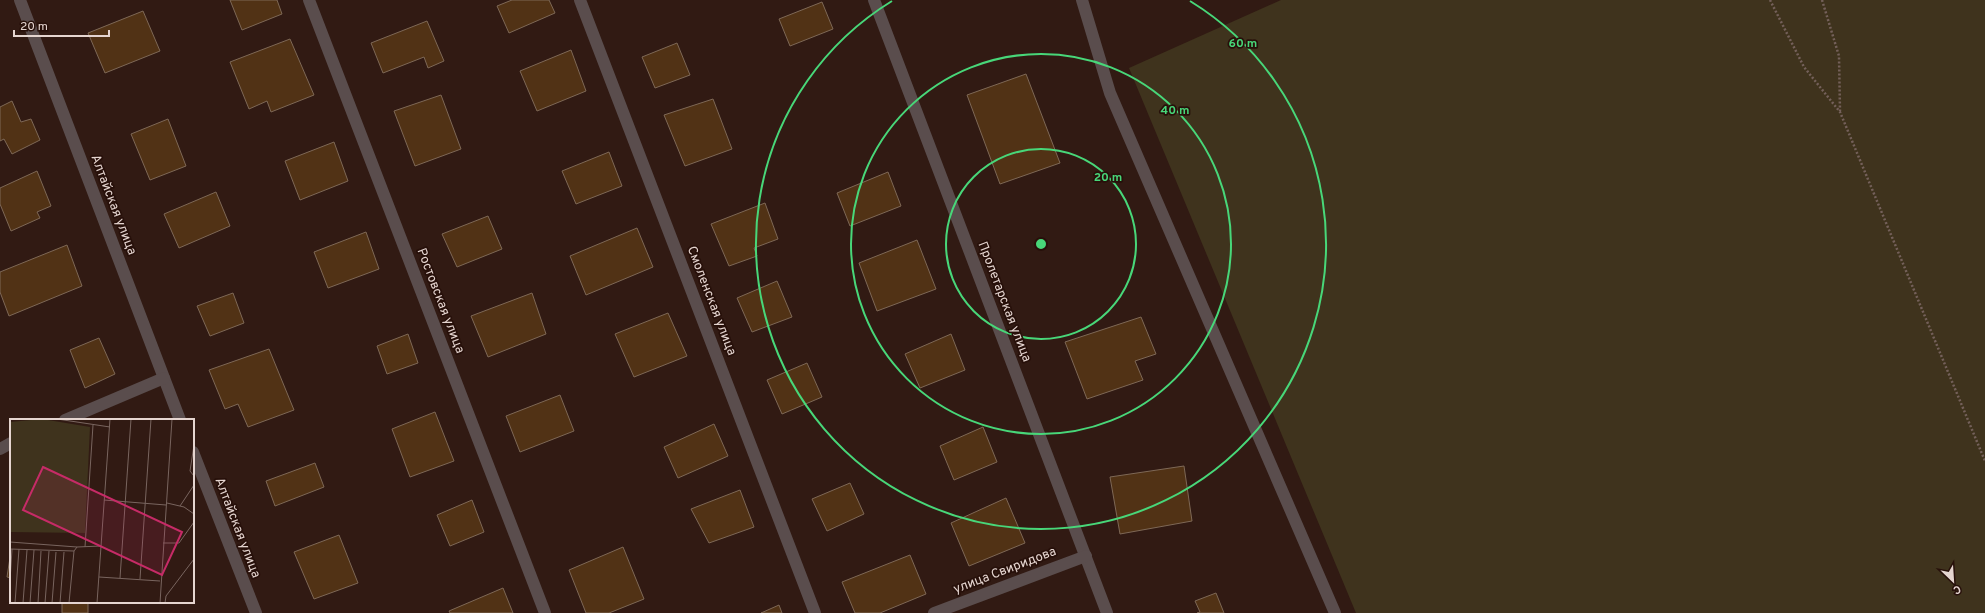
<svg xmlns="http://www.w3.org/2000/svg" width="1985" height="613" viewBox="0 0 1985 613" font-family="Overpass,sans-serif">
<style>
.green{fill:#3f331d}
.building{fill:#513215;stroke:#7e6856}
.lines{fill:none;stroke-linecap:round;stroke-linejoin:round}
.path{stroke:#74605a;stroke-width:2.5;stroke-dasharray:2 2;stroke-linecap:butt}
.minor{stroke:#5a4d4d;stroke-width:12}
.ring{fill:none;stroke:#48d779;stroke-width:2}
.labels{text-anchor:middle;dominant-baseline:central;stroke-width:3.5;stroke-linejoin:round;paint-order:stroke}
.street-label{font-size:13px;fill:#e5d5d0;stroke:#27100a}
.inset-road{fill:none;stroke:#79655f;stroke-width:1}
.view{fill:#c62b67;fill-opacity:0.15;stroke:#c62b67;stroke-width:2}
.inset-edge{fill:none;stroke:#e5d5d0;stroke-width:2}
.centre{fill:#48d779;stroke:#27100a;stroke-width:2}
.ring-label{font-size:12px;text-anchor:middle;font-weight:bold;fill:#48d779;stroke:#27100a;stroke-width:3.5;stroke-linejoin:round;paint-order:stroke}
</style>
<rect width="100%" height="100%" fill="#311a13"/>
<path class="green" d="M1281,0H1985V613H1356L1129,68Z"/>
<g class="building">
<path d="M230,0H277L282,14L242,30Z"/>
<path d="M512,0H549L555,13L509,33L497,6Z"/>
<path d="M822,2L833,29L790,46L779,19Z"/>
<path d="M143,11L160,51L105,73L88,33Z"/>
<path d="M427,21L444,61L428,68L424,57L383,73L371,43Z"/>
<path d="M290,39L314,95L271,112L267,101L249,109L230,62Z"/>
<path d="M677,43L690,75L655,88L642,57Z"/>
<path d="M571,50L586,91L537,111L520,71Z"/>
<path d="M1026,74L1060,163L1000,184L967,95Z"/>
<path d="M441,95L461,149L415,166L394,111Z"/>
<path d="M713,99L732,149L685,166L664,115Z"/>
<path d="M12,101L21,122L31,119L40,140L12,154L4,139L0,141V107Z"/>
<path d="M168,119L186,166L150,180L131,134Z"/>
<path d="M334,142L348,181L300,200L285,161Z"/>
<path d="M609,152L622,186L576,204L562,171Z"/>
<path d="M37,171L51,206L37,212L40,218L11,231L0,204V188Z"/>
<path d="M888,172L901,206L850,226L837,193Z"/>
<path d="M216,192L230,226L179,248L164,214Z"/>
<path d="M765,203L778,239L754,248L757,256L729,266L711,224Z"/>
<path d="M488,216L502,249L457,267L442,234Z"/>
<path d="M637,228L653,267L586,295L570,256Z"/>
<path d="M366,232L379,269L328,288L314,252Z"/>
<path d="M917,240L936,289L877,311L859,263Z"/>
<path d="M67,245L82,286L9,316L0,292V272Z"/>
<path d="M777,281L792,317L752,332L737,298Z"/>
<path d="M233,293L244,323L210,336L197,306Z"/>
<path d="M532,293L546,334L488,357L471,316Z"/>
<path d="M668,313L687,356L634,377L615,334Z"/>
<path d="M1141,317L1156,354L1135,361L1143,380L1087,399L1065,342Z"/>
<path d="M408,334L418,363L387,374L377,346Z"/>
<path d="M951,334L965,370L920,388L905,354Z"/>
<path d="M99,338L115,374L85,388L70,350Z"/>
<path d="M269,349L294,410L248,427L238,404L225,409L209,370Z"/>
<path d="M807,363L822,397L782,414L767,380Z"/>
<path d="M560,395L574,431L520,452L506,416Z"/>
<path d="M435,412L454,461L410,477L392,429Z"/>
<path d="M714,424L728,456L678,478L664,447Z"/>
<path d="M983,427L997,462L954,480L940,446Z"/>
<path d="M315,463L324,487L275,506L266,481Z"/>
<path d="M1184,466L1192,521L1120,534L1110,477Z"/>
<path d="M850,483L864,514L827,531L812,499Z"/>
<path d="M740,490L754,527L709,543L691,509Z"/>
<path d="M1006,498L1025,543L969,566L951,523Z"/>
<path d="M472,500L484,532L450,546L437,515Z"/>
<path d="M339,535L358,583L314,599L294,552Z"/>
<path d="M623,547L644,599L609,613H586L569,570Z"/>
<path d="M11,551V578L7,577Z"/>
<path d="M910,555L926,594L880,613H855L842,582Z"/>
<path d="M503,588L513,613H450L449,611Z"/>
<path d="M1216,593L1224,613H1197L1200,612L1195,601Z"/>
<rect x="62" y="602" width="26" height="11"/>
<path d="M779,605L782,613H761Z"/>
</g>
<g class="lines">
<g class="path">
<path d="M1770,0L1804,67L1840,112L1985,461"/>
<path d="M1822,0L1839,56L1840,111"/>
</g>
<g class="minor">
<path d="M20,0L180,420"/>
<path d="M309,0L545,613"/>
<path d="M580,0L815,613"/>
<path d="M874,0L1107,613"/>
<path d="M1082,0L1110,93L1335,613"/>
<path d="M65,420L164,378"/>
<path d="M0,449L11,443"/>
<path d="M193,452L256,613"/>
<path d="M934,613L1086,556"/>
</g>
</g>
<g class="ring">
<circle cx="1041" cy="244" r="95"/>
<circle cx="1041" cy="244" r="190"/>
<path d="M1190 1A285 285 0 1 1 892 1"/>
</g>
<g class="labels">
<g class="street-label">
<text transform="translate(113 205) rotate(69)">Алтайская улица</text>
<text transform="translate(440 301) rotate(69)">Ростовская улица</text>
<text transform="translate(711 301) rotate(69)">Смоленская улица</text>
<text transform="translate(1004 302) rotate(69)">Пролетарская улица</text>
<text transform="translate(237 528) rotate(69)">Алтайская улица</text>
<text transform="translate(1005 571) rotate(-21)">улица Свиридова</text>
</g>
</g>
<g transform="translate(10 419)">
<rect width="184" height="184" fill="#311a13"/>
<path d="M32,0L80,8L75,114L0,113V3Z" fill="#3f331d"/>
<path class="inset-road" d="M47,0L100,8M184,26L180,52L184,57M94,81L156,86M157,84L174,88L184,95M170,87L184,66M0,123L67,128M153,124H169L184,103M75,128L83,6M0,130L64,132M89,158L150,162M110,159L121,0M130,160L141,0M0,162L2,130M5,184L9,130M13,184L17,131M20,184L24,131M28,184L31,132M35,184L39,132M42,184L46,133M50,184L54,133M59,184L64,132L67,128L91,127M87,184L100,0M150,184L162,0M155,184L156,177L184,140"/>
<path class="view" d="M33,48L172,113L152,156L13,91Z"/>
<rect width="184" height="184" class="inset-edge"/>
</g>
<circle cx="1041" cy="244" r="6" class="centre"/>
<g class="ring-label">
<text x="1243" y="47">60 m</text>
<text x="1175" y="114">40 m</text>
<text x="1108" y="181">20 m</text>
</g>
<g transform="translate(1953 581) rotate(155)" stroke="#27100a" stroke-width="3" paint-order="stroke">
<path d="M0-3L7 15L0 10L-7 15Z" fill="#e5d5d0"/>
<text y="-6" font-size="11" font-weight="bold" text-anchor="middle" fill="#e5d5d0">С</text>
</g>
<path d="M14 30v6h95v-6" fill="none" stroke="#e5d5d0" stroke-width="2"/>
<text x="20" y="30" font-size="12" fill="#e5d5d0" stroke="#27100a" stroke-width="3" paint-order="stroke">20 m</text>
</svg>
